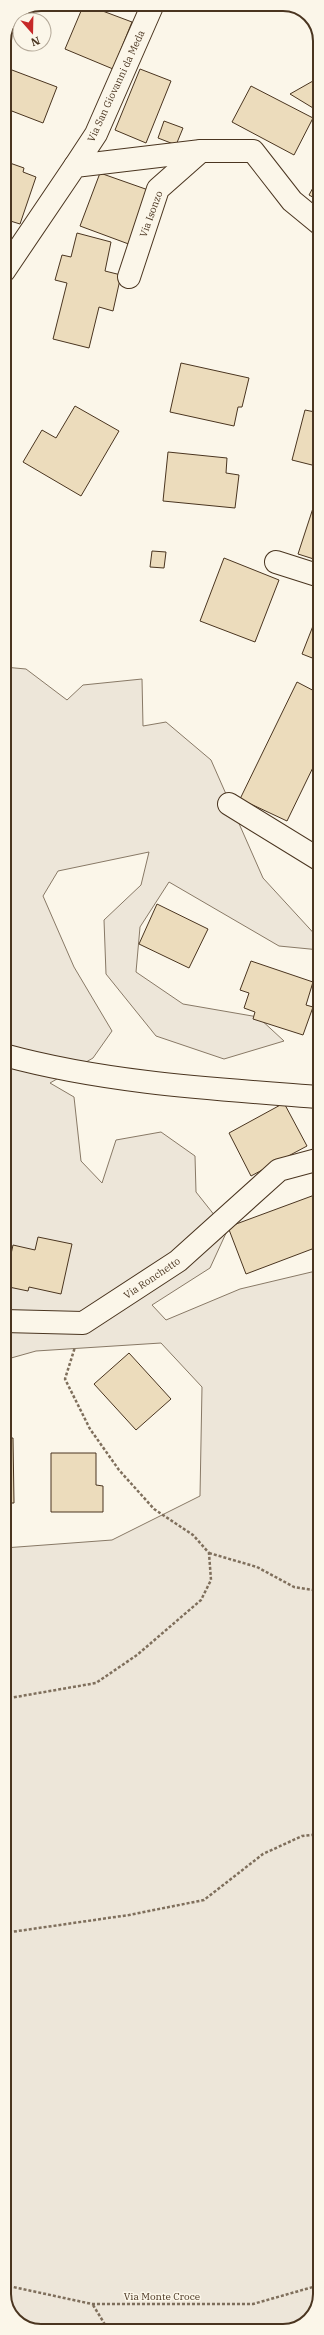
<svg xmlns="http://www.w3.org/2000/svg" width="324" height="2335" viewBox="0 0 324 2335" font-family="'IBM Plex Serif',serif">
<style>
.green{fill:#ede6d9;stroke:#887966}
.building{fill:#ecdcbc;stroke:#4a3520}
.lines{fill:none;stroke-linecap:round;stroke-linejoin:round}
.minor-casing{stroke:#4a3520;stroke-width:24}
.path{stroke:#7f6f5c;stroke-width:2.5;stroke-dasharray:3 2;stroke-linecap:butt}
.minor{stroke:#fbf6e9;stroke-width:22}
.labels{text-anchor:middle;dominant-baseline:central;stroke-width:3;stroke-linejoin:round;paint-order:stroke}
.street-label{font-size:10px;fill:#4a3520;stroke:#fbf6e9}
.rim{fill:none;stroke:#4a3520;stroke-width:2}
</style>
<rect width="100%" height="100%" fill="#fbf6e9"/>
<path class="green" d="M4,667L26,669L67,700L83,685L142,679L143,726L166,722L211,760L263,878L320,940V950L279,946L169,882L140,927L136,972L183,1004L258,1017L284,1041L224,1059L156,1036L106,974L104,920L141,885L149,852L58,871L43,896L74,967L112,1031L93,1058L50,1083L74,1097L81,1161L102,1183L116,1140L161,1132L195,1156L196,1192L227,1231L210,1268L152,1305L166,1320L240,1289L320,1270V2294L311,2318L287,2331H37L15,2320L4,2298V1548L112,1540L200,1496L202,1387L161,1343L36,1351L4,1360Z"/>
<g class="building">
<path d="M84,4L132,22L113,69L65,49Z"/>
<path d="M4,67L57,87L43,123L4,108Z"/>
<path d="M140,69L171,81L146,143L115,130Z"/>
<path d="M320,77V110L318,111L290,94Z"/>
<path d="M251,86L313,118L294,155L232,122Z"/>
<path d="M164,121L183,128L176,145L158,138Z"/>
<path d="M4,149L11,152L7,162L24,168L23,172L36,177L20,224L4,219Z"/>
<path d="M100,173L154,192L134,246L80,226Z"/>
<path d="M320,175V201L309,195Z"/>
<path d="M77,233L111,242L105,271L121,275L113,311L99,307L89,348L53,339L67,283L55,280L62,255L71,257Z"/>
<path d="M320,310V325L314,313Z"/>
<path d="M181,363L249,378L242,407H238L234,426L170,412Z"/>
<path d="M75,406L119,431L81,496L23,462L42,430L56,438Z"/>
<path d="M305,410L320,413V467L292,460Z"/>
<path d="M168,452L227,458L226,473L239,475L235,508L163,501Z"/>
<path d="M316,499L320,500V561L298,554Z"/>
<path d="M152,551L166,552L164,568L150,567Z"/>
<path d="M224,558L279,580L255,642L200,621Z"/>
<path d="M320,608V661L302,654Z"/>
<path d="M297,682L320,694V753L287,821L240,799Z"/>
<path d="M320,821V835L314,831Z"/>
<path d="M157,904L208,929L189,968L139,944Z"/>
<path d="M251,961L313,982L306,1005L313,1007L303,1035L253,1019L255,1012L244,1008L249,993L240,990Z"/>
<path d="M284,1103L307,1146L251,1176L229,1133Z"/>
<path d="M320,1193V1246L246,1274L228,1227Z"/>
<path d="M38,1237L72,1244L61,1294L29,1287L28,1291L4,1286L13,1245L35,1250Z"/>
<path d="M129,1353L171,1399L136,1430L94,1384Z"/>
<path d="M4,1438H13L14,1503H4Z"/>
<path d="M51,1453H96V1485L103,1486V1512H51Z"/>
</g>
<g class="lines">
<defs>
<g id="minor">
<path d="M75,166L96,134L153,4"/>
<path d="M4,271L75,166L201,151"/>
<path d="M129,277L158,189L201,151H253L292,201L320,224"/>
<path d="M276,562L320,576"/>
<path d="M229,804L320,860"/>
<path d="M4,1055C106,1083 214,1089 320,1097"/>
<path d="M4,1321L83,1323L178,1261L279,1170L320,1159"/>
</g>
</defs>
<use href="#minor" class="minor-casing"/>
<g class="path">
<path d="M209,1553L257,1567L294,1587L320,1591"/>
<path d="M4,1699L96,1683L137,1655L201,1600L211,1580L209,1553L193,1535L154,1509L119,1470L90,1429L65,1379L75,1347"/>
<path d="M4,1933L129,1915L204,1900L263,1854L302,1836L320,1834"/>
<path d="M4,2285L92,2304H253L320,2285"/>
<path d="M93,2305L109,2331"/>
</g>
<use href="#minor" class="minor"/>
</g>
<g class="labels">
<g class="street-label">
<text transform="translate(116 86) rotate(-65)">Via San Giovanni da Meda</text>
<text transform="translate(151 214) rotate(-70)">Via Isonzo</text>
<text transform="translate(152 1278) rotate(-34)">Via Ronchetto</text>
<text x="162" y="2296">Via Monte Croce</text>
</g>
</g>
<path d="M0 0H324V2335H0ZM41 11H283A30 30 0 0 1 313 41V2294A30 30 0 0 1 283 2324H41A30 30 0 0 1 11 2294V41A30 30 0 0 1 41 11Z" fill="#fbf6e9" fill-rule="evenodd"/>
<path class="rim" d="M41 11H283A30 30 0 0 1 313 41V2294A30 30 0 0 1 283 2324H41A30 30 0 0 1 11 2294V41A30 30 0 0 1 41 11Z"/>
<g transform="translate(32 32) rotate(160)"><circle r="19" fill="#fbf6e9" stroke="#b4a999"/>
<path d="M0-3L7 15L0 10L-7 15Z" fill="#c62828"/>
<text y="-6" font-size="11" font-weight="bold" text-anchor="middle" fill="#4a3520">N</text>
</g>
</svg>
